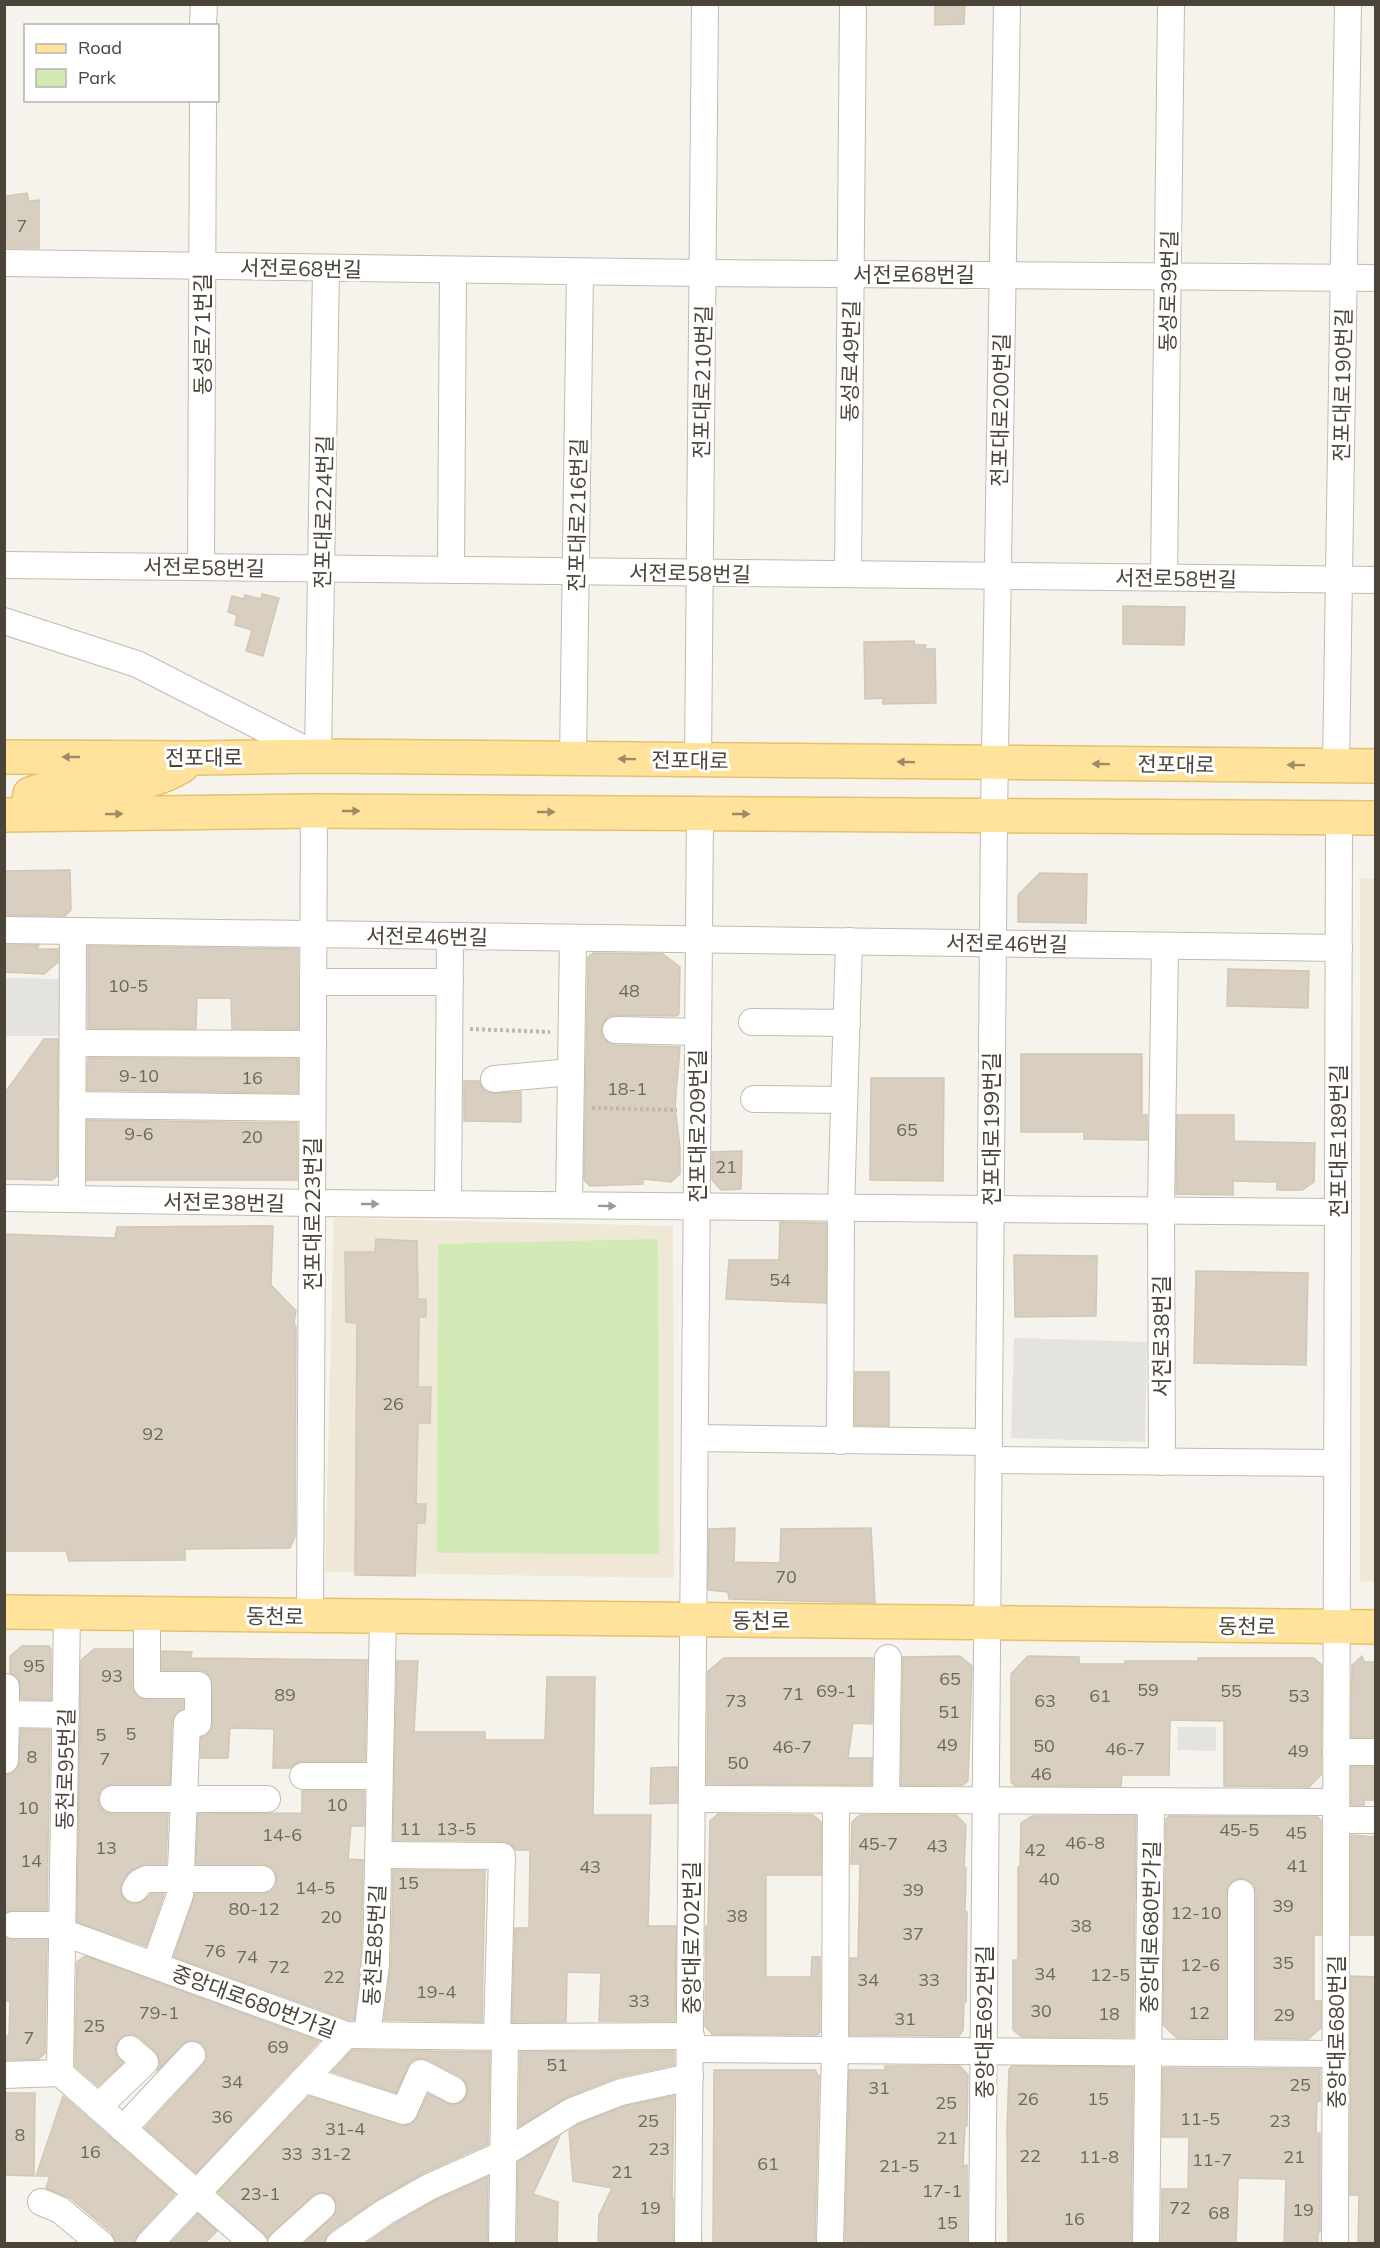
<svg xmlns="http://www.w3.org/2000/svg" width="1380" height="2248" viewBox="0 0 1380 2248" font-family="Mulish,'Noto Sans KR',sans-serif">
<style>
.education{fill:#efe8d6}
.green{fill:#d2eab5}
.parking{fill:#e5e3e0}
.building{fill:#d8cfc1;stroke:#d3c7b4;stroke-width:1.5}
.lines{fill:none;stroke-linecap:round;stroke-linejoin:round}
.minor-casing{stroke:#c2bbae;stroke-width:28}
.major-casing{stroke:#e6c16a;stroke-width:36}
.path{stroke:#c4b79f;stroke-width:4;stroke-dasharray:3 3;stroke-linecap:butt}
.minor{stroke:#fff;stroke-width:26}
.major{stroke:#ffe39c;stroke-width:33}
.oneway{fill:#9c8c66}
.oneway2{fill:#9c9892}
.labels{text-anchor:middle;dominant-baseline:central;stroke-width:6;stroke-linejoin:round;paint-order:stroke}
.number-label{font-size:18px;fill:#6e675b}
.street-label{font-size:21px;fill:#4b4439;stroke:#fff}
</style>
<rect width="100%" height="100%" fill="#f6f3ec"/>
<g class="education">
<path d="M1360,878L1376,879L1375,1582L1360,1581Z"/>
<path d="M334,1218L673,1226L674,1578L325,1572Z"/>
</g>
<path class="green" d="M658,1239L659,1554L437,1553L438,1244Z"/>
<g class="parking">
<path d="M5,978L61,979V1036H5Z"/>
<path d="M1014,1338L1147,1342L1145,1442L1011,1438Z"/>
<path d="M1178,1727H1216V1751L1177,1750Z"/>
</g>
<g class="building">
<path d="M935,4H965L964,24L935,25Z"/>
<path d="M27,193L29,201L39,200V248H5L7,196Z"/>
<path d="M262,594L279,598L263,656L246,651L252,630L235,625L237,615L228,612L232,596L244,599L245,595L261,599Z"/>
<path d="M1123,606L1185,607L1184,645L1123,644Z"/>
<path d="M914,641L915,645H926L925,649H935L936,703L883,704V698L865,699L864,642Z"/>
<path d="M70,870L71,910L65,916L4,915V871Z"/>
<path d="M1040,873L1087,874L1086,923L1018,922V895Z"/>
<path d="M4,945H39L37,949H58V962L44,974L4,972Z"/>
<path d="M88,946L298,949V1029H232L231,998H197L196,1029L88,1028Z"/>
<path d="M593,953L663,954L680,967L679,1014L676,1016L616,1015L608,1017L604,1022L601,1029L603,1038L608,1042L615,1045L680,1047L675,1107L680,1148V1174L671,1182L643,1179V1184L590,1186L584,1180L588,957Z"/>
<path d="M1228,969L1309,971L1308,1008L1227,1006Z"/>
<path d="M44,1039H58L57,1176L52,1180L4,1179V1094Z"/>
<path d="M1021,1054H1142V1115H1147V1140L1084,1139V1132H1021Z"/>
<path d="M88,1058L298,1059V1093L87,1090Z"/>
<path d="M871,1078H944L943,1181L870,1180Z"/>
<path d="M464,1081H479L482,1088L488,1093L521,1092V1122L464,1121Z"/>
<path d="M1177,1115H1234V1141L1315,1143L1314,1182L1302,1190H1277V1182L1233,1181V1195L1176,1194Z"/>
<path d="M87,1120L297,1123V1180H87Z"/>
<path d="M742,1151L741,1189L721,1190L712,1180V1152Z"/>
<path d="M780,1222L826,1223V1303L726,1299L729,1260H779Z"/>
<path d="M273,1226L271,1285L296,1311L294,1323L296,1327L295,1537L290,1548L185,1549V1560L69,1561L66,1551H4V1234L115,1238L117,1227Z"/>
<path d="M376,1239L417,1241L418,1299H426V1317H419L418,1387H431L430,1423H418L416,1504H426L425,1523H417L415,1576L355,1575L357,1323L346,1322L345,1252H375Z"/>
<path d="M1014,1255L1097,1256L1096,1316L1015,1317Z"/>
<path d="M1196,1271L1308,1273L1306,1365L1194,1363Z"/>
<path d="M855,1372H889V1426L855,1425Z"/>
<path d="M735,1528L734,1562L780,1563L781,1529L871,1528L875,1603L729,1599L728,1592L708,1590L709,1529Z"/>
<path d="M22,1646H49L51,1649V1700L21,1699L19,1680L10,1673V1656Z"/>
<path d="M94,1649H132V1686L134,1692L139,1698L147,1700H183V1709L175,1715L172,1722L170,1784H112L105,1786L100,1791L98,1798L100,1807L105,1812L112,1814H168L166,1864H146L132,1870L127,1875L120,1887L122,1896L127,1902L133,1904L142,1902L151,1894H164L146,1946L77,1922L81,1660Z"/>
<path d="M162,1651L192,1652L191,1658L367,1660L365,1761H303L296,1763L291,1768H273L274,1729L230,1728L228,1758H201V1737L211,1731L213,1724L211,1678L206,1672L199,1670H162Z"/>
<path d="M960,1656L972,1666L968,1781L963,1785H901L903,1657Z"/>
<path d="M1028,1656L1079,1657V1664H1125V1661H1198V1658H1314L1322,1665L1321,1775L1309,1787L1224,1786V1721L1170,1720L1169,1775H1122L1121,1786H1015L1011,1782V1674Z"/>
<path d="M1362,1656L1364,1662H1376V1737H1351L1352,1665Z"/>
<path d="M724,1658H873L872,1724L853,1723L848,1758H872L871,1785L707,1784L708,1671Z"/>
<path d="M397,1661H418L414,1732H485V1740H545L547,1677H595L593,1815H651L648,1926H676L675,2021H599L601,1973L567,1972L566,2022H512L515,1928H529L530,1850H516L510,1843L502,1841L393,1840Z"/>
<path d="M21,1729L50,1730L47,1910H13L4,1913V1775L13,1773L18,1767Z"/>
<path d="M677,1767V1803L650,1804L651,1768Z"/>
<path d="M1351,1767H1376V1800H1364V1805H1351Z"/>
<path d="M302,1791H364V1826H351L348,1859L363,1860L361,1963L354,2020H349L174,1957L195,1894H263L270,1892L275,1887L277,1880L275,1871L270,1866L263,1864H196L198,1814L302,1813Z"/>
<path d="M718,1814L813,1815L821,1822V1875H766V1977H811L812,1957H820V2032L817,2035L712,2034L705,2026L706,1926H708L710,1821Z"/>
<path d="M860,1815H956L966,1825L964,1868H966L965,1912H967L966,2002H964L963,2030L959,2036L850,2035V1958H858L860,1864H851L852,1822Z"/>
<path d="M1032,1816H1136L1133,2037H1022L1013,2030V1960H1018V1867H1020L1021,1823Z"/>
<path d="M1169,1816L1318,1817L1321,1821V1935H1314V2001H1321V2028L1308,2039L1256,2038V1893L1254,1885L1248,1880L1242,1878L1233,1880L1228,1886L1226,1893V2038H1177L1163,2025L1166,1819Z"/>
<path d="M1351,1835L1376,1837V1935H1351Z"/>
<path d="M393,1870L485,1871L482,2022L384,2020L391,1964Z"/>
<path d="M4,1937L13,1940H47L45,2053L39,2059L4,2060V2036H9L10,2001H4Z"/>
<path d="M85,1956L319,2041L196,2173L145,2128L203,2065L207,2058L206,2050L203,2044L196,2041H187L157,2071L160,2065L159,2058L155,2051L139,2037L133,2034L126,2035L119,2039L115,2047L116,2054L123,2063L98,2086L75,2066L77,1962Z"/>
<path d="M1351,1976L1376,1977V2244H1358L1359,2195H1350Z"/>
<path d="M352,2050L490,2052L488,2144L423,2173L378,2199L330,2232L326,2237L324,2244H304L336,2212V2203L333,2197L326,2193H318L312,2196L268,2238L218,2192L309,2096L406,2126L413,2123L417,2118L428,2094L453,2105L460,2103L466,2096L468,2089L465,2082L461,2077L428,2060L421,2058L413,2060L408,2066L396,2093L332,2072Z"/>
<path d="M674,2051V2065L618,2077L567,2097L519,2127L520,2052Z"/>
<path d="M885,2066H960L968,2075L967,2126H965L963,2166L967,2165V2244L845,2241L849,2070H885Z"/>
<path d="M1012,2066L1133,2067L1131,2244H1008L1007,2128L1009,2069Z"/>
<path d="M1163,2068L1320,2069V2101H1317L1316,2133H1320V2232H1318V2244H1284L1286,2179L1238,2178L1236,2244H1161L1162,2189H1188L1189,2137H1162Z"/>
<path d="M714,2070H815L819,2076L815,2244H713Z"/>
<path d="M4,2093H35L34,2176L4,2175Z"/>
<path d="M63,2096L175,2194L138,2234L134,2244H116L111,2232L70,2198L46,2188L50,2176H36Z"/>
<path d="M674,2096L672,2198H673V2244H598L599,2215L612,2188L573,2181L569,2131L579,2124L625,2106Z"/>
<path d="M560,2136L533,2194L558,2202L557,2244H517L518,2162Z"/>
<path d="M488,2177L487,2244H366L393,2225L436,2200Z"/>
<path d="M198,2214L217,2231L204,2244H170Z"/>
</g>
<g class="lines">
<defs>
<g id="minor">
<path d="M203,26L204,4"/>
<path d="M4,263L703,273L1376,278"/>
<path d="M4,565L1376,580"/>
<path d="M201,567L203,100"/>
<path d="M451,570L453,270"/>
<path d="M848,574L853,4"/>
<path d="M1164,577L1171,4"/>
<path d="M4,621L137,664L318,756L326,268"/>
<path d="M573,759L580,272"/>
<path d="M698,760L705,4"/>
<path d="M1336,766L1348,4"/>
<path d="M4,930L1339,948"/>
<path d="M313,982H450"/>
<path d="M752,1022L847,1023"/>
<path d="M616,1030L698,1032"/>
<path d="M73,1043L313,1044"/>
<path d="M494,1079L571,1072"/>
<path d="M754,1099L844,1100"/>
<path d="M72,1105L312,1108"/>
<path d="M4,1198L312,1203L1338,1212"/>
<path d="M72,1199L73,931"/>
<path d="M448,1204L450,936"/>
<path d="M569,1205L573,938"/>
<path d="M695,1438L989,1442"/>
<path d="M840,1441L841,1208L849,941"/>
<path d="M989,1460L1337,1463"/>
<path d="M1162,1462L1161,1210L1165,946"/>
<path d="M147,1613V1685H198V1723H187L180,1895L155,1965"/>
<path d="M310,1616L314,811"/>
<path d="M6,1714V1687"/>
<path d="M1336,1752H1376"/>
<path d="M5,1760L6,1714L66,1715"/>
<path d="M303,1776H379"/>
<path d="M113,1799H267"/>
<path d="M692,1799L1336,1802"/>
<path d="M886,1800L888,1658"/>
<path d="M1336,1820H1376"/>
<path d="M378,1855L502,1856L497,2037"/>
<path d="M135,1889L139,1883L147,1879H262"/>
<path d="M13,1925H62"/>
<path d="M62,1932L346,2035L505,2037L691,2036"/>
<path d="M367,2035L376,1964L383,1617"/>
<path d="M691,2049L1336,2054"/>
<path d="M1241,2053V1893"/>
<path d="M60,2073L67,1613"/>
<path d="M4,2075L60,2073L254,2244"/>
<path d="M304,2079L404,2111L421,2073L453,2090"/>
<path d="M98,2107L145,2062L130,2049"/>
<path d="M123,2129L192,2055"/>
<path d="M41,2202L60,2210L101,2244"/>
<path d="M149,2244L346,2035"/>
<path d="M281,2244L322,2207"/>
<path d="M339,2244L385,2212L429,2187L503,2154L572,2111L621,2092L690,2077"/>
<path d="M502,2244L505,2037"/>
<path d="M688,2244L700,813"/>
<path d="M830,2244L835,2050L836,1800"/>
<path d="M982,2244L994,816L1007,4"/>
<path d="M1146,2244L1151,1801"/>
<path d="M1335,2244L1339,818"/>
</g>
<g id="major">
<path d="M4,757L197,758L318,756L1376,766"/>
<path d="M55,814L30,805L29,799L30,794C55,784 84,789 110,787C135,785 161,779 182,766"/>
<path d="M4,815L314,811L1376,818"/>
<path d="M4,1612L1376,1627"/>
</g>
</defs>
<use href="#minor" class="minor-casing"/>
<use href="#major" class="major-casing"/>
<g class="path">
<path d="M470,1029L550,1032"/>
<path d="M592,1108L677,1110"/>
</g>
<use href="#minor" class="minor"/>
<use href="#major" class="major"/>
</g>
<defs><path id="oneway-solid" d="M-6-.8H1V-3.2L6.5 0L1 3.2V.8H-6Z" transform="scale(1.5)"/></defs>
<g class="oneway">
<use href="#oneway-solid" transform="translate(71 757) rotate(-180)"/>
<use href="#oneway-solid" transform="translate(627 759) rotate(-179)"/>
<use href="#oneway-solid" transform="translate(906 762) rotate(-179)"/>
<use href="#oneway-solid" transform="translate(1101 764) rotate(-179)"/>
<use href="#oneway-solid" transform="translate(1296 765) rotate(-179)"/>
<use href="#oneway-solid" transform="translate(351 811)"/>
<use href="#oneway-solid" transform="translate(546 812)"/>
<use href="#oneway-solid" transform="translate(114 814) rotate(-1)"/>
<use href="#oneway-solid" transform="translate(741 814)"/>
</g>
<g class="oneway2">
<use href="#oneway-solid" transform="translate(370 1204)"/>
<use href="#oneway-solid" transform="translate(607 1206) rotate(1)"/>
</g>
<g class="labels">
<g class="number-label">
<text x="22" y="225">7</text>
<text x="128" y="985">10-5</text>
<text x="629" y="990">48</text>
<text x="139" y="1075">9-10</text>
<text x="252" y="1077">16</text>
<text x="627" y="1088">18-1</text>
<text x="907" y="1129">65</text>
<text x="139" y="1133">9-6</text>
<text x="252" y="1136">20</text>
<text x="726" y="1166">21</text>
<text x="780" y="1279">54</text>
<text x="393" y="1403">26</text>
<text x="153" y="1433">92</text>
<text x="786" y="1576">70</text>
<text x="34" y="1665">95</text>
<text x="112" y="1675">93</text>
<text x="950" y="1678">65</text>
<text x="1148" y="1689">59</text>
<text x="836" y="1690">69-1</text>
<text x="1231" y="1690">55</text>
<text x="793" y="1693">71</text>
<text x="285" y="1694">89</text>
<text x="1100" y="1695">61</text>
<text x="1299" y="1695">53</text>
<text x="736" y="1700">73</text>
<text x="1045" y="1700">63</text>
<text x="949" y="1711">51</text>
<text x="131" y="1733">5</text>
<text x="101" y="1734">5</text>
<text x="947" y="1744">49</text>
<text x="1044" y="1745">50</text>
<text x="792" y="1746">46-7</text>
<text x="1125" y="1748">46-7</text>
<text x="1298" y="1750">49</text>
<text x="32" y="1756">8</text>
<text x="105" y="1758">7</text>
<text x="738" y="1762">50</text>
<text x="1041" y="1773">46</text>
<text x="337" y="1804">10</text>
<text x="28" y="1807">10</text>
<text x="410" y="1828">11</text>
<text x="456" y="1828">13-5</text>
<text x="1239" y="1829">45-5</text>
<text x="1296" y="1832">45</text>
<text x="282" y="1834">14-6</text>
<text x="1085" y="1842">46-8</text>
<text x="878" y="1843">45-7</text>
<text x="937" y="1845">43</text>
<text x="106" y="1847">13</text>
<text x="1035" y="1849">42</text>
<text x="31" y="1860">14</text>
<text x="1297" y="1865">41</text>
<text x="590" y="1866">43</text>
<text x="1049" y="1878">40</text>
<text x="408" y="1882">15</text>
<text x="315" y="1887">14-5</text>
<text x="913" y="1889">39</text>
<text x="1283" y="1905">39</text>
<text x="254" y="1908">80-12</text>
<text x="1196" y="1912">12-10</text>
<text x="737" y="1915">38</text>
<text x="331" y="1916">20</text>
<text x="1081" y="1925">38</text>
<text x="913" y="1933">37</text>
<text x="215" y="1950">76</text>
<text x="247" y="1956">74</text>
<text x="1283" y="1962">35</text>
<text x="1200" y="1964">12-6</text>
<text x="279" y="1966">72</text>
<text x="1045" y="1973">34</text>
<text x="1110" y="1974">12-5</text>
<text x="334" y="1976">22</text>
<text x="868" y="1979">34</text>
<text x="929" y="1979">33</text>
<text x="436" y="1991">19-4</text>
<text x="639" y="2000">33</text>
<text x="1041" y="2010">30</text>
<text x="159" y="2012">79-1</text>
<text x="1199" y="2012">12</text>
<text x="1109" y="2013">18</text>
<text x="1284" y="2014">29</text>
<text x="905" y="2018">31</text>
<text x="94" y="2025">25</text>
<text x="29" y="2037">7</text>
<text x="278" y="2046">69</text>
<text x="557" y="2064">51</text>
<text x="232" y="2081">34</text>
<text x="1300" y="2084">25</text>
<text x="879" y="2087">31</text>
<text x="1028" y="2098">26</text>
<text x="1098" y="2098">15</text>
<text x="946" y="2102">25</text>
<text x="222" y="2116">36</text>
<text x="1200" y="2118">11-5</text>
<text x="648" y="2120">25</text>
<text x="1280" y="2120">23</text>
<text x="345" y="2128">31-4</text>
<text x="20" y="2134">8</text>
<text x="947" y="2137">21</text>
<text x="659" y="2148">23</text>
<text x="90" y="2151">16</text>
<text x="292" y="2153">33</text>
<text x="331" y="2153">31-2</text>
<text x="1030" y="2155">22</text>
<text x="1099" y="2156">11-8</text>
<text x="1294" y="2156">21</text>
<text x="1212" y="2159">11-7</text>
<text x="768" y="2163">61</text>
<text x="899" y="2165">21-5</text>
<text x="622" y="2171">21</text>
<text x="942" y="2190">17-1</text>
<text x="260" y="2193">23-1</text>
<text x="650" y="2207">19</text>
<text x="1180" y="2207">72</text>
<text x="1303" y="2209">19</text>
<text x="1219" y="2212">68</text>
<text x="1074" y="2218">16</text>
<text x="947" y="2222">15</text>
</g>
<g class="street-label">
<text transform="translate(301 268) rotate(1)">서전로68번길</text>
<text x="914" y="274">서전로68번길</text>
<text transform="translate(1168 291) rotate(-89)">동성로39번길</text>
<text transform="translate(202 334) rotate(-90)">동성로71번길</text>
<text transform="translate(850 361) rotate(-89)">동성로49번길</text>
<text transform="translate(702 382) rotate(-89)">전포대로210번길</text>
<text transform="translate(1342 385) rotate(-89)">전포대로190번길</text>
<text transform="translate(1000 410) rotate(-89)">전포대로200번길</text>
<text transform="translate(323 512) rotate(-89)">전포대로224번길</text>
<text transform="translate(577 515) rotate(-89)">전포대로216번길</text>
<text transform="translate(204 567) rotate(1)">서전로58번길</text>
<text transform="translate(690 573) rotate(1)">서전로58번길</text>
<text transform="translate(1176 578) rotate(1)">서전로58번길</text>
<text x="204" y="757">전포대로</text>
<text transform="translate(690 760) rotate(1)">전포대로</text>
<text transform="translate(1176 764) rotate(1)">전포대로</text>
<text transform="translate(427 936) rotate(1)">서전로46번길</text>
<text transform="translate(1007 943) rotate(1)">서전로46번길</text>
<text transform="translate(697 1126) rotate(-90)">전포대로209번길</text>
<text transform="translate(991 1129) rotate(-90)">전포대로199번길</text>
<text transform="translate(1338 1141) rotate(-90)">전포대로189번길</text>
<text transform="translate(224 1202) rotate(1)">서전로38번길</text>
<text transform="translate(312 1214) rotate(-90)">전포대로223번길</text>
<text transform="translate(1161 1336) rotate(-90)">서전로38번길</text>
<text transform="translate(275 1616) rotate(1)">동천로</text>
<text x="761" y="1620">동천로</text>
<text transform="translate(1247 1626) rotate(1)">동천로</text>
<text transform="translate(65 1769) rotate(-89)">동천로95번길</text>
<text transform="translate(1150 1927) rotate(-89)">중앙대로680번가길</text>
<text transform="translate(691 1938) rotate(-90)">중앙대로702번길</text>
<text transform="translate(374 1945) rotate(-87)">동천로85번길</text>
<text transform="translate(254 2001) rotate(20)">중앙대로680번가길</text>
<text transform="translate(984 2022) rotate(-90)">중앙대로692번길</text>
<text transform="translate(1336 2032) rotate(-90)">중앙대로680번길</text>
</g>
</g>
<rect width="1380" height="2248" fill="none" stroke="#4b4439" stroke-width="12"/>
<rect x="24" y="24" width="195" height="78" fill="#ffffff" stroke="#b7b4b0" stroke-width="1.5"/>
<rect x="36" y="44" width="30" height="9" fill="#ffe39c" stroke="#b7b4b0" stroke-width="1.5"/>
<text x="78" y="54" font-size="18" fill="#4b4439">Road</text>
<rect x="36" y="69" width="30" height="18" fill="#d2eab5" stroke="#b7b4b0" stroke-width="1.5"/>
<text x="78" y="84" font-size="18" fill="#4b4439">Park</text>
</svg>
